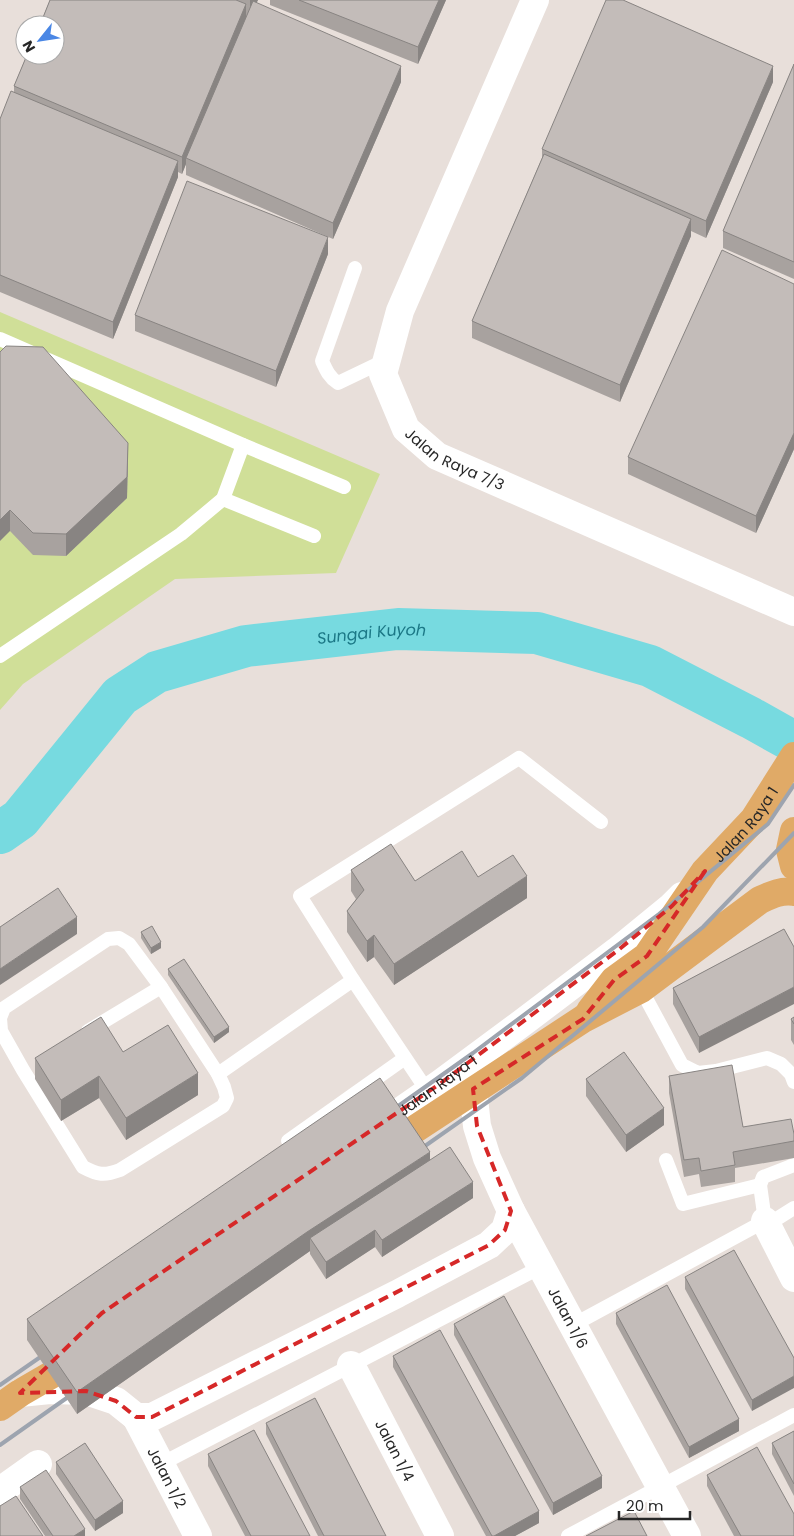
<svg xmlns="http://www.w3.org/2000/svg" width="794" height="1536" viewBox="0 0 794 1536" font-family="Poppins,sans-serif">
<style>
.pitch{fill:#d0df98}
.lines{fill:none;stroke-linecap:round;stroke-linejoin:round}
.river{stroke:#77dae0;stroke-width:42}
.service{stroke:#fff;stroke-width:14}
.minor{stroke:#fff;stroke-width:28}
.tertiary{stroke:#fff;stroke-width:28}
.primary{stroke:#e0aa67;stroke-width:28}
.rail{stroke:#9da4af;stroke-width:4}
.wall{fill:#a8a29f}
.shaded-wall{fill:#888482}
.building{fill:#c3bcb9;stroke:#888482}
.marked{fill:none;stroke:#d62828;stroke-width:4;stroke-dasharray:10 6;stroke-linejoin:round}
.labels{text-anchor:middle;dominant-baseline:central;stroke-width:4;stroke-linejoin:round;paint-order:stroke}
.street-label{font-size:15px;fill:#272727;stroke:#fff}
.water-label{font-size:16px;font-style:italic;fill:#1b7886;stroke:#fff}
</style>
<rect width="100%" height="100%" fill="#e8dfda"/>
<path class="pitch" d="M0,312L380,474L336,573L175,579L23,684L0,710Z"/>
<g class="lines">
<path class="river" id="s1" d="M0,833L20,819L120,696L157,672L246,646L398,629L537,633L650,666L751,718L794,742"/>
<g class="service">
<path d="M355,268L322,361C326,370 329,377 338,383L386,360"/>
<path d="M0,339L243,445L344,487"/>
<path d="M223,499L314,536"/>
<path d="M0,656L181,534L223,499L243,445"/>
<path d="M119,938L129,944L161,987L218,1074L224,1087L227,1098L223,1106L120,1170C104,1176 98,1175 83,1167L23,1070L1,1031L0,1018L4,1008L108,939Z"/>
<path d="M353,980L428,1092"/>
<path d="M641,989L682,1065L698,1073L716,1071L767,1058L781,1064L791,1074L794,1082"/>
<path d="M88,1031L161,987"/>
<path d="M218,1074L353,980L300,896L519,758L601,822"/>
<path d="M288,1141L405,1058"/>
<path d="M666,1160L683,1204L760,1185"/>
<path d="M767,1225L794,1208"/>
<path d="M573,1325L765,1221L760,1185L763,1177L794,1165"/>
<path d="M161,1464L541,1267"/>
<path d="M568,1536L794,1415"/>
</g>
<g class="minor">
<path id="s2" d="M535,0L400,311L383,374L406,429L437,456L794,612"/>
<path id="s3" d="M473,1089L477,1126L487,1158L511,1211L687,1536"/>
<path id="s4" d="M372,1131L441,1083L526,1020L617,951L672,906L682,896"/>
<path d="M765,1221L794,1278"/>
<path id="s5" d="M351,1365L440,1536"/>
<path id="s6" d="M136,1417L198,1536"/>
<path d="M0,1491L38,1464"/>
</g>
<path class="tertiary" d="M20,1393L50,1390L86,1391L116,1401L136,1417H152L397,1294L489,1245L505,1230L511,1211"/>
<g class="primary">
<path d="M794,831L790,850L794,866"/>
<path id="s7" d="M590,1011L614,980L647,956L705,871L754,819L794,756"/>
<path d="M383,1150L583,1019L641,989L760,900C771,895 781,890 794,892"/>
<path d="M0,1407L20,1393L82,1357"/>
</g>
<g class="rail">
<path d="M387,1114L473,1053L659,914L768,824L794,785"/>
<path d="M415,1153L522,1078L703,927L794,833"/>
<path d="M0,1385L49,1351"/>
<path d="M0,1445L78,1390"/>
</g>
</g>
<g class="wall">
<path d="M50,0H258L256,3L401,82L333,239L186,175V164L182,174L178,172V177L113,339L0,292V119L14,93V86Z"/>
<path d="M270,0H446L418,64L270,5Z"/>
<path d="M794,64V279L723,248V231Z"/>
<path d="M773,82L706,238L691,231V236L620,402L472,338V321L542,158V149Z"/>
<path d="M328,254L276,387L135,331V315Z"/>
<path d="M794,284V449L756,533L628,474V457Z"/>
<path d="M0,352L128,464L127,498L66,556L33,555L10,531Z"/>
<path d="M351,870L415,881L478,877L527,898L394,985L374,957L367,962L347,932V911L356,899L351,891Z"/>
<path d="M784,929L699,1053L673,1004V988Z"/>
<path d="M141,932L161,948L151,954L141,938Z"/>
<path d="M168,969L229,1032L214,1043L168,975Z"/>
<path d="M794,1017V1045L791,1040V1019Z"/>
<path d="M123,1052L198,1095L126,1140L99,1098L61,1121L35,1079V1058Z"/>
<path d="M669,1076L743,1127L794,1134V1158L735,1168V1182L701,1187L699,1174L684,1177L669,1093Z"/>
<path d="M586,1079L664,1125L626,1152L586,1096Z"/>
<path d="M430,1160L473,1198L382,1257L375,1247L326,1279L310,1254V1251L77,1414L27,1340V1319Z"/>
<path d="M685,1277L794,1358L752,1411L685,1289Z"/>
<path d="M616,1313L739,1431L689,1458L616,1324Z"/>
<path d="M454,1324L602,1488L553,1515L454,1335Z"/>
<path d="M393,1356L539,1523L515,1536H486L393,1367Z"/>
<path d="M266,1423L386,1536H318L266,1434Z"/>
<path d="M794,1431V1496L772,1454V1443Z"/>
<path d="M208,1454L310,1536H245L208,1466Z"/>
<path d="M56,1462L123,1513L95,1531L56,1474Z"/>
<path d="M707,1475L794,1536H734L707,1486Z"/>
<path d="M20,1487L85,1536H45L20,1499Z"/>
</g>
<g class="shaded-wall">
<path d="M250,0H258L250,17Z"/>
<path d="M439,0H446L418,64V47Z"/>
<path d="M246,4V21L186,158V164L182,174V157Z"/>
<path d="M401,66V82L333,239V223Z"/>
<path d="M773,66V82L706,238V221Z"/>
<path d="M178,161V177L113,339V322Z"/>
<path d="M691,219V236L620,402V385Z"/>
<path d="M328,237V254L276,387V371Z"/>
<path d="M794,433V449L756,533V516Z"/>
<path d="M128,443L127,498L66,556V534Z"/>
<path d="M10,510V531L0,541V520Z"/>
<path d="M527,876V898L394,985V964Z"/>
<path d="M77,917V934L0,985V969Z"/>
<path d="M374,935V957L367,962V941Z"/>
<path d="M161,942V948L151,954V948Z"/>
<path d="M794,987V1004L699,1053V1037Z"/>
<path d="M229,1027V1032L214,1043V1037Z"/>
<path d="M198,1073V1095L126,1140V1118Z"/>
<path d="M99,1076V1098L61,1121V1100Z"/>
<path d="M664,1108V1125L626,1152V1135Z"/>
<path d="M430,1152V1173L310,1238V1251L77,1414V1392L307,1232Z"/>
<path d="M473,1182V1198L382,1257V1240Z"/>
<path d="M375,1230V1247L326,1279V1262Z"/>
<path d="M794,1376V1388L752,1411V1400Z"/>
<path d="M739,1419V1431L689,1458V1447Z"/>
<path d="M602,1476V1488L553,1515V1503Z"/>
<path d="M123,1501V1513L95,1531V1520Z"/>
<path d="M539,1511V1523L515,1536H494Z"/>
<path d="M85,1529V1536H74Z"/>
</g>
<g class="building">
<path d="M50,0H236L246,4L182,157L14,86L27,55H55V25H40Z"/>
<path d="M299,0H439L418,47Z"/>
<path d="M606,0H623L773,66L706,221L542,149Z"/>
<path d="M253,1L401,66L333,223L186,158Z"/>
<path d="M794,64V262L723,231Z"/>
<path d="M11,91L178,161L113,322L0,275V119Z"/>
<path d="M544,154L691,219L620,385L472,321Z"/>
<path d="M187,181L328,237L276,371L135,315Z"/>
<path d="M722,250L794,284V433L756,516L628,457Z"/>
<path d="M6,346L43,347L128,443L127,477L66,534L33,533L10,510L0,520V352Z"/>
<path d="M391,844L415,881L462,851L478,877L513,855L527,876L394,964L374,935L367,941L347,911L364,890L351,870Z"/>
<path d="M58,888L77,917L0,969V927Z"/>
<path d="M152,926L161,942L151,948L141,932Z"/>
<path d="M784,929L794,947V987L699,1037L673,988Z"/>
<path d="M184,959L229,1027L214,1037L168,969Z"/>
<path d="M101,1017L123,1052L168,1025L198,1073L126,1118L99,1076L61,1100L35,1058Z"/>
<path d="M794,1017V1024L791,1019Z"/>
<path d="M624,1052L664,1108L626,1135L586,1079Z"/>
<path d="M732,1065L743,1127L791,1119L794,1134V1141L733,1152L735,1165L701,1171L699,1158L684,1160L669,1076Z"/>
<path d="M380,1078L430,1152L307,1232L77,1392L27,1319Z"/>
<path d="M450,1147L473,1182L382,1240L375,1230L326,1262L310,1238Z"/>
<path d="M734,1250L794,1358V1376L752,1400L685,1277Z"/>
<path d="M667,1285L739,1419L689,1447L616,1313Z"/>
<path d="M504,1296L602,1476L553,1503L454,1324Z"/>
<path d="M440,1330L539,1511L494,1536H492L393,1356Z"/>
<path d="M315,1398L386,1536H324L266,1423Z"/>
<path d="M254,1430L310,1536H251L208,1454Z"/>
<path d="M794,1431V1484L772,1443Z"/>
<path d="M85,1443L123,1501L95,1520L56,1462Z"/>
<path d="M757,1447L794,1514V1536H741L707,1475Z"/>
<path d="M46,1470L85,1529L74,1536H53L20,1487Z"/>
<path d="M16,1496L43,1536H0V1506Z"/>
<path d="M634,1511L647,1536H586Z"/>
</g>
<path class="marked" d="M705,871L647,956L614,980L583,1019L473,1089L477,1126L511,1211L505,1230L489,1245L152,1417H136L116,1401L86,1391L20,1393L102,1313L441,1083L617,951L672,906Z"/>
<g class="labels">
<g class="street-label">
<text stroke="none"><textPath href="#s2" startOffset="522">Jalan Raya 7/3</textPath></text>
<text stroke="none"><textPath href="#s7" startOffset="245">Jalan Raya 1</textPath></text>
<text stroke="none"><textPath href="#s4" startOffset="80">Jalan Raya 1</textPath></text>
<text stroke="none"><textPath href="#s3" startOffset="250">Jalan 1/6</textPath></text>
<text stroke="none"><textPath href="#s5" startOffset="96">Jalan 1/4</textPath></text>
<text stroke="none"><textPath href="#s6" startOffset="68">Jalan 1/2</textPath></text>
</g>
<g class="water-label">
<text stroke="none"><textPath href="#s1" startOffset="446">Sungai Kuyoh</textPath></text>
</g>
</g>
<g transform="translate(40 40) rotate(240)"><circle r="24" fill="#ffffff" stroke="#a9a9a9"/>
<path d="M0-4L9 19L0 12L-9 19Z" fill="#4a87e5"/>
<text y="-8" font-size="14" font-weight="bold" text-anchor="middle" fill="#272727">N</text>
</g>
<path d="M619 1511v8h71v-8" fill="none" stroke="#272727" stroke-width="2.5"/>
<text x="626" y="1511" font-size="15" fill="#272727" stroke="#ffffff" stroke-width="4" paint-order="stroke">20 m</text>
</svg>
